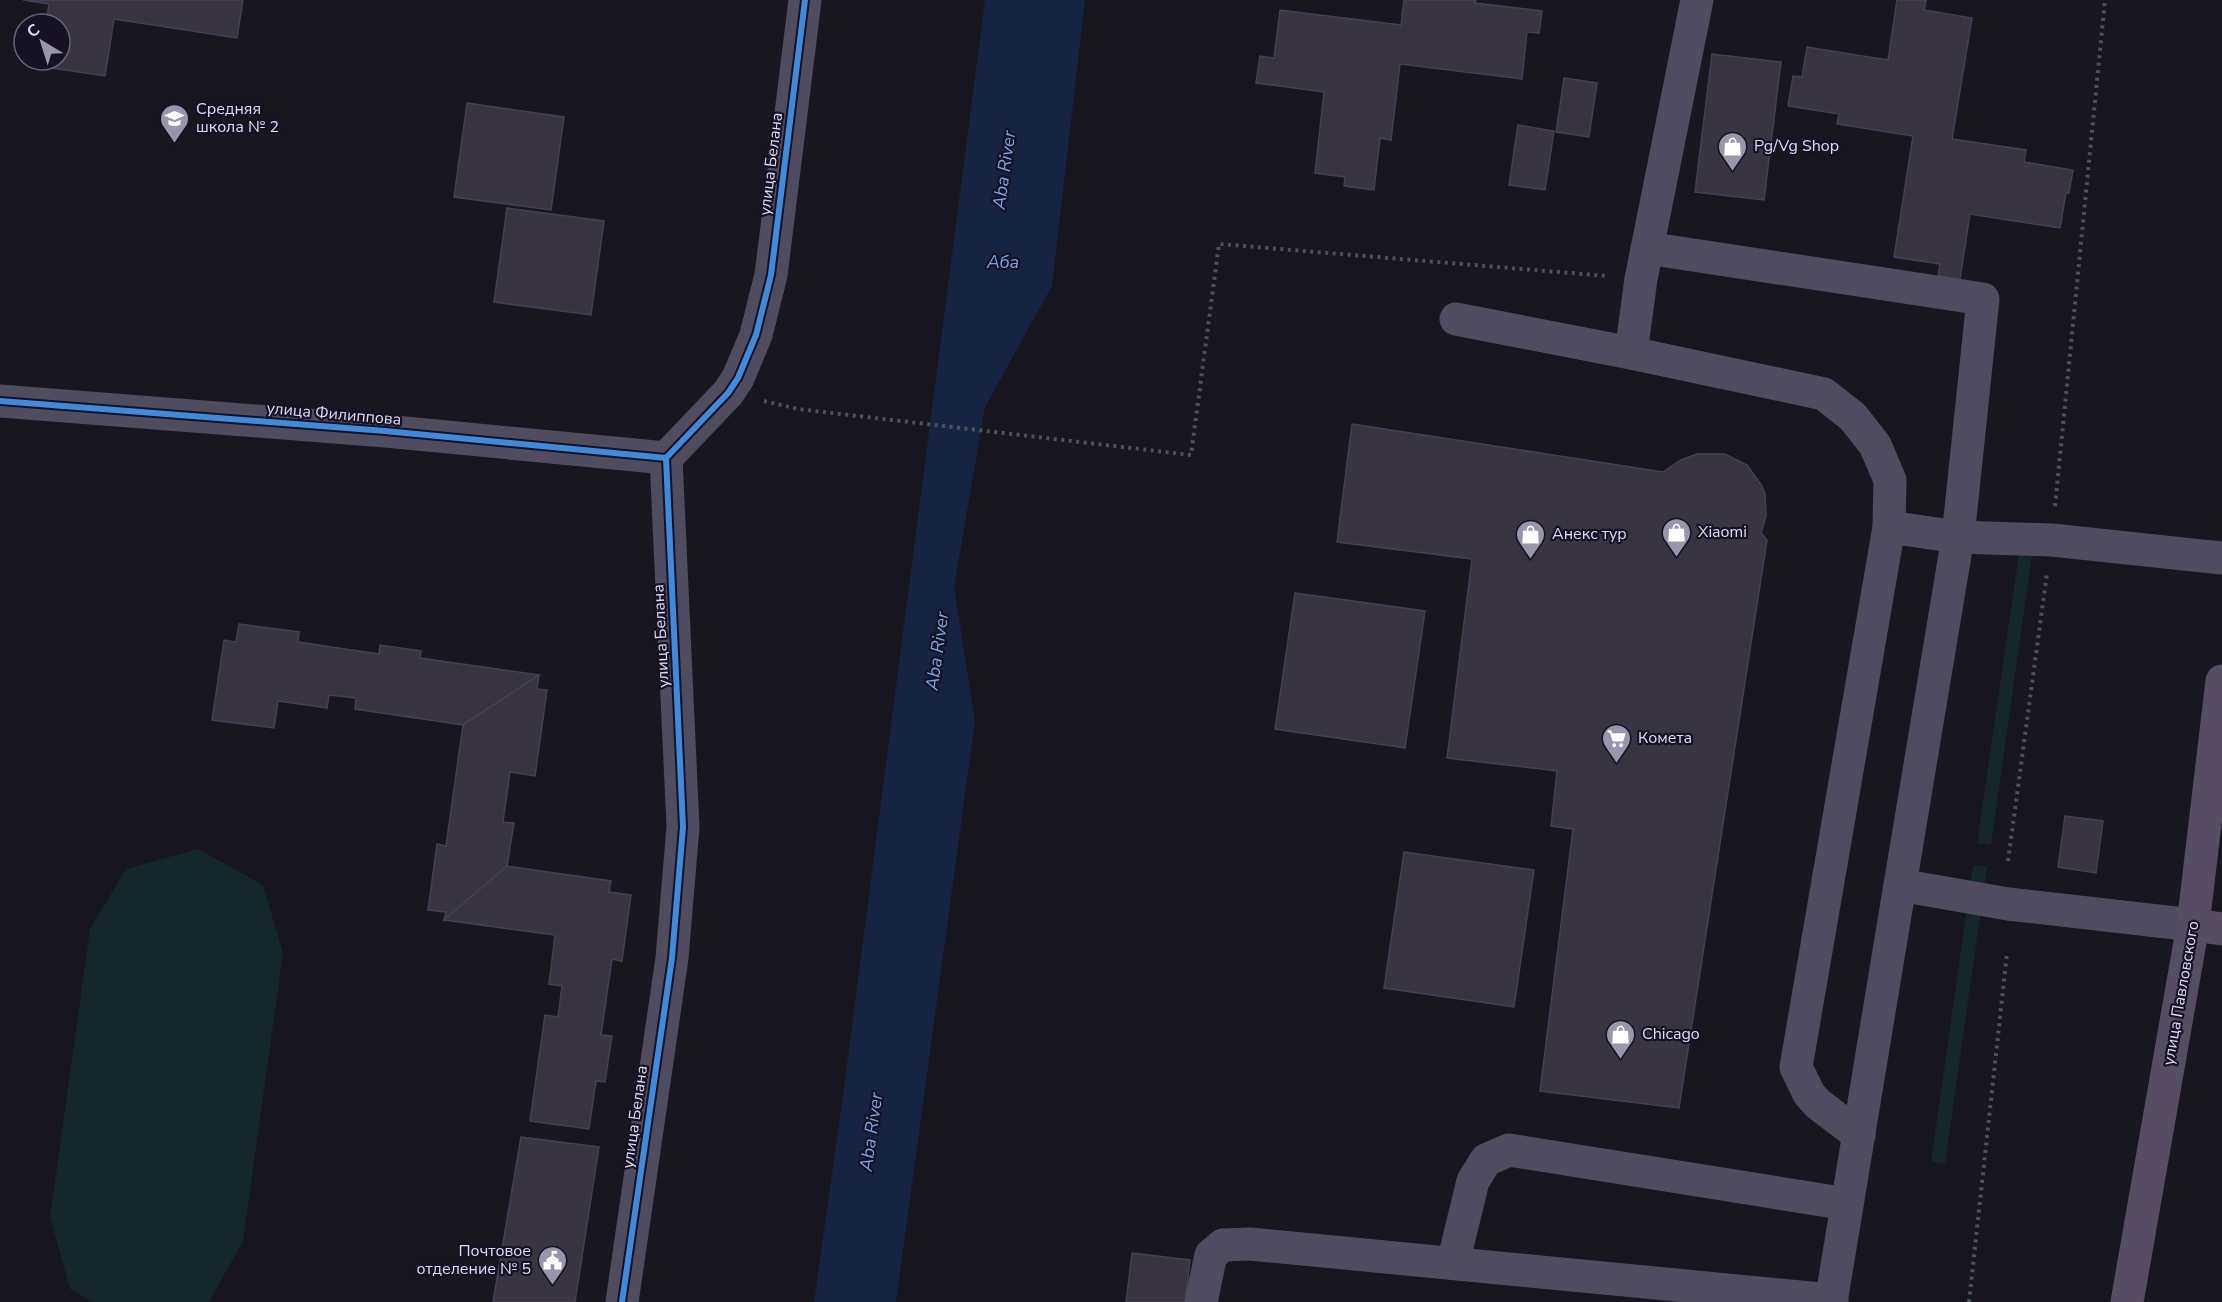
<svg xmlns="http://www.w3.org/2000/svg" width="2222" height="1302" viewBox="0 0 2222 1302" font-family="'Nunito Sans',sans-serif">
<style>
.green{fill:#15272a}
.water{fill:#172342}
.building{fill:#383441;stroke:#464152;stroke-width:1.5}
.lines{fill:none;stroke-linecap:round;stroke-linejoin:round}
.path{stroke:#4a525e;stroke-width:4;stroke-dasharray:3 4.5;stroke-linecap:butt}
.minor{stroke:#4e4c5e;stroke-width:33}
.major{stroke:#574d62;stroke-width:33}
.cycleway-casing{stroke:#161223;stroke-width:10}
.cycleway{stroke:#408adc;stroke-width:6}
.labels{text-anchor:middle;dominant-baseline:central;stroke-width:4.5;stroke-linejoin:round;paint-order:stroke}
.poi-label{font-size:16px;fill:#e0d9fa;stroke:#161223;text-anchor:start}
.street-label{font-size:16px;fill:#e0d9fa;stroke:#161223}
.water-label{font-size:18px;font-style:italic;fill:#75a7eb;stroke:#161223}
</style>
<rect width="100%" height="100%" fill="#18161f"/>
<g class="green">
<path d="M2020,546L2033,548L1991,845L1977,843Z"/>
<path d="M198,849L263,885L283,953L243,1241L209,1302H93L70,1289L50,1217L90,929L126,869Z"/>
<path d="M1973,865L1987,867L1945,1164L1931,1162Z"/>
</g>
<path class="water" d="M985,0H1085L1052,286L985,407L954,587L975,721L896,1302H814L843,1095Z"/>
<g class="building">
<path d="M23,0H243L237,38L114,19L105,76L39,66L40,60H60V24H46L49,4Z"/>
<path d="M1404,0H1476L1475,3L1542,11L1539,33L1527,32L1522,79L1400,64L1391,140L1380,138L1374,190L1344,186L1345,177L1315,173L1324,92L1256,83L1260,56L1274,58L1280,10L1401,25Z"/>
<path d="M1897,0H1926L1924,10L1972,18L1952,139L2026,150L2024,162L2073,170L2069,193H2066L2060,228L1970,214L1960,279L1938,276L1940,264L1894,257L1913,136L1837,124L1839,114L1788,106L1793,76L1802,77L1807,47L1888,60Z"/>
<path d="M1712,54L1781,62L1764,200L1695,192Z"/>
<path d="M1564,78L1597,83L1589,137L1556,132Z"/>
<path d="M467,103L564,117L551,210L454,197Z"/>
<path d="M1518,125L1554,131L1545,190L1509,185Z"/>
<path d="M507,208L604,221L591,315L494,302Z"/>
<path d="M1352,424L1663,472L1681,460L1697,454H1725L1747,465L1762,486L1765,494L1766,516L1761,533L1767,540L1679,1108L1540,1091L1573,829L1551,826L1557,771L1447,758L1472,559L1337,542Z"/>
<path d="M1295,593L1425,611L1405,748L1275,729Z"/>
<path d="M239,624L299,632L298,642L379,654L380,645L421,651L420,658L539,675L463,725L355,709L356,698L329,695L327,708L278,701L274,728L212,720L224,640L236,642Z"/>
<path d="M539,675L537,689L547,690L535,776L510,772L503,822L514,823L507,866L444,920L446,912L428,910L437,844L446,846L463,725Z"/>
<path d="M2065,816L2103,821L2096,873L2058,867Z"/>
<path d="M1404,852L1534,870L1514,1007L1384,988Z"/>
<path d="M507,866L611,881L609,892L631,895L622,961L612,959L601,1035L612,1036L605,1082L596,1081L589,1129L530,1121L545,1015L558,1017L562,986L549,984L555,935L444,920Z"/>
<path d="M521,1137L599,1147L575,1302H493Z"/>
<path d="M1132,1253L1190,1260L1185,1302H1126Z"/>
</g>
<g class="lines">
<g class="path">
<path d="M764,401L798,409L1191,455L1219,244L1607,276"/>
<path d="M2055,506L2105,0"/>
<path d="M2008,861L2047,573"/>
<path d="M1969,1302L2007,953"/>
</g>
<g class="minor">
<path d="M1647,248L1983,299L1958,537L1900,885"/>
<path d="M1456,319L1631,353L1824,394L1853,417L1875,445L1890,480L1889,527L1796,1067L1809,1094L1818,1104L1859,1135"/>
<path d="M1631,353L1641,279L1697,0"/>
<path d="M0,401L385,431L666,458"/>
<path d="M1889,527L1958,537L2052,540L2222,558"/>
<path d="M1453,1263L1473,1181L1486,1160L1509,1150L1847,1204"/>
<path d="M622,1302L672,958L683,827L666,458L728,393L738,378L756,335L771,275L805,0"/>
<path d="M1201,1302L1211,1255L1223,1245L1250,1244L1832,1300"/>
<path d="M1831,1302L1900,885L2008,904L2193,925"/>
</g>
<g class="major">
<path d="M2193,925L2222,929"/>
<path d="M2127,1302L2193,925L2222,681"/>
</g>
<defs>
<g id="cycleway">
<path d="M0,401L385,431L666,458"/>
<path d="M622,1302L672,958L683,827L666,458L728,393L738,378L756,335L771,275L805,0"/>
</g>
</defs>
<use href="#cycleway" class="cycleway-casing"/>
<use href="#cycleway" class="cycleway"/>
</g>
<defs>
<symbol id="school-pin" viewBox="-11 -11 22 30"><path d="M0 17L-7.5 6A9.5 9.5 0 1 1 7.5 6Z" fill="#9a95ad" stroke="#161223"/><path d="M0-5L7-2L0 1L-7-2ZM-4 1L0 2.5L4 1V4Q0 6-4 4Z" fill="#fff"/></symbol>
<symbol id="shop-pin" viewBox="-11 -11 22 30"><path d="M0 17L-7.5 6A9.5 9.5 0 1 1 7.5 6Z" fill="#9a95ad" stroke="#161223"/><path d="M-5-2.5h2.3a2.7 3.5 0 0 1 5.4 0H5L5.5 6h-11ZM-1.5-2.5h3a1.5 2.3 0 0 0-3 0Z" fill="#fff"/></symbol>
<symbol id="supermarket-pin" viewBox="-11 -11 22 30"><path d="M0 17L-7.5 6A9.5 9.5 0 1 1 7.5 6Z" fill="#9a95ad" stroke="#161223"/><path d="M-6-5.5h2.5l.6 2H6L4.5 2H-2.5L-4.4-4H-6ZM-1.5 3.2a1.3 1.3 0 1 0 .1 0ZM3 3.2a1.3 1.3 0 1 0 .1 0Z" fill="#fff"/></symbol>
<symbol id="civic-pin" viewBox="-11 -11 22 30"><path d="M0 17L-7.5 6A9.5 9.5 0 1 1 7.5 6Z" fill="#9a95ad" stroke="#161223"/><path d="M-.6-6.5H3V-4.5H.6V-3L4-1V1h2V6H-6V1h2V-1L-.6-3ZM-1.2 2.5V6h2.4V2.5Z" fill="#fff"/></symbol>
</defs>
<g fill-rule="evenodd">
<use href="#school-pin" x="158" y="102" width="33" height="45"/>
<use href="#shop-pin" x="1716" y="130" width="33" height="45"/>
<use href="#shop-pin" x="1660" y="516" width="33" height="45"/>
<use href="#shop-pin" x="1514" y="518" width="33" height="45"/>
<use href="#supermarket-pin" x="1600" y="722" width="33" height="45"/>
<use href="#shop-pin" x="1604" y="1018" width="33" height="45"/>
<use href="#civic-pin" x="536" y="1244" width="33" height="45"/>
</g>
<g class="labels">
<g class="poi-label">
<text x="196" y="109">Средняя<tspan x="196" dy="18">школа № 2</tspan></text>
<text x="1754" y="146">Pg/Vg Shop</text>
<text x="1698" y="532">Xiaomi</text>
<text x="1552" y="534">Анекс тур</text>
<text x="1638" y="738">Комета</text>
<text x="1642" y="1034">Chicago</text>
<text x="531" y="1251" text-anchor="end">Почтовое<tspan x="531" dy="18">отделение № 5</tspan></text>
</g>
<g class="street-label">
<text transform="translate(771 164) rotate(-83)">улица Белана</text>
<text transform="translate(334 414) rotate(5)">улица Филиппова</text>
<text transform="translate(661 636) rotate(-93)">улица Белана</text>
<text transform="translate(2181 993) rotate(-80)">улица Павловского</text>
<text transform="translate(635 1117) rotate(-82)">улица Белана</text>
</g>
<g class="water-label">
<text transform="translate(1004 170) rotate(-82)">Aba River</text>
<text x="1003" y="262">Аба</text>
<text transform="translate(937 651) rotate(-82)">Aba River</text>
<text transform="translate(871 1132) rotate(-82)">Aba River</text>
</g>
</g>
<g transform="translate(42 42) rotate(322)"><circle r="28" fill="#161223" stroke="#676279" stroke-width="1.5"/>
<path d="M0-4.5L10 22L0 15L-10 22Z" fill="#9a95ad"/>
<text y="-9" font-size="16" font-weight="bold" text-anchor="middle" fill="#e0d9fa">С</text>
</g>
</svg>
